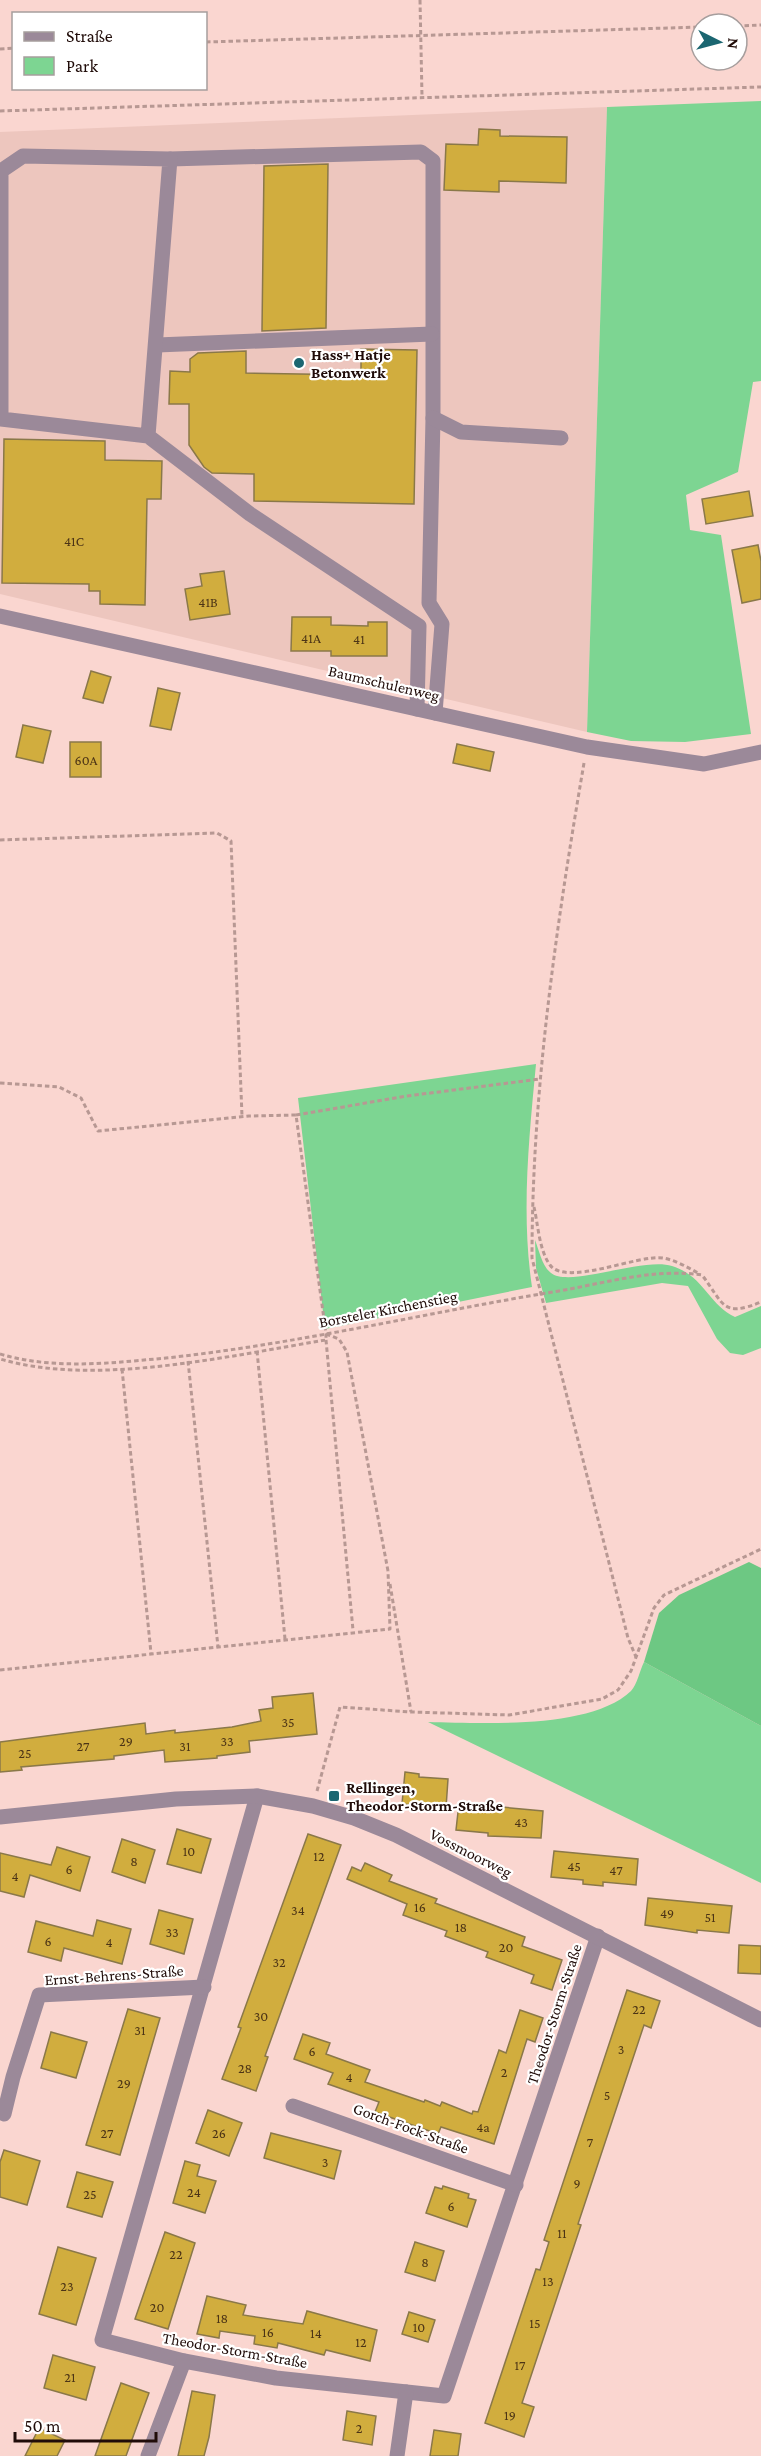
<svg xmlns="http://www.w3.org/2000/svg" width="761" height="2456" viewBox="0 0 761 2456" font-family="'Crimson Pro',serif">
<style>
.built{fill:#edc6be}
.green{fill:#7dd592}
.forest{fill:#6dc883}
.building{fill:#d1ad3e;stroke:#8a7849;stroke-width:1.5}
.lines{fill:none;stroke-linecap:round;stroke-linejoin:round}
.path{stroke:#b79893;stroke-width:3;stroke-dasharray:4.5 3;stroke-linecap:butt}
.minor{stroke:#9b8999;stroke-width:15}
.poi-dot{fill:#1b6671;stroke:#fff;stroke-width:2}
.labels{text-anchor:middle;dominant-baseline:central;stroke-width:4.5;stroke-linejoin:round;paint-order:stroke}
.number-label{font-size:14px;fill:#4c3416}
.poi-label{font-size:16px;font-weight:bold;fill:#200c09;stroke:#fff;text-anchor:start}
.street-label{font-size:16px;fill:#200c09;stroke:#fff}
</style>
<rect width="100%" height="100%" fill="#fad6d0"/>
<path class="built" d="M607,107L587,732L0,594V132Z"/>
<g class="green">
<path d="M761,101V381L753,382L738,472L686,495L690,530L721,535L751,734L685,742L631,741L587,732L607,107Z"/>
<path d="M536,1064C529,1138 521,1214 532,1287L325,1329L298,1098Z"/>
<path d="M535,1240C539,1250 542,1266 551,1273C570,1288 642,1257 672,1266C704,1276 708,1304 735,1317L761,1306V1348L743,1355L730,1353L717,1339L688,1286L662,1283L546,1303L536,1268Z"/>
<path d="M644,1662L761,1726V1883L428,1722C481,1723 590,1730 631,1691C637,1685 640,1670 644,1662Z"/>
</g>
<path class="forest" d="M749,1562L761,1568V1726L644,1662L659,1613L679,1595Z"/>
<g class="building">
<path d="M479,129L500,130V136L567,137L566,183L499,181V192L444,190L446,144L478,145Z"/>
<path d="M328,164L326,328L262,331L264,166Z"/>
<path d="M361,349L417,350L414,504L254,501V474L212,473L204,467L189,445V404H169L170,371L190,372V359L198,353L246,351V373L361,375Z"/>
<path d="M4,439L105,441V460L162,461L161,499H147L145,605L100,604V591H89V584L2,583Z"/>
<path d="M749,491L753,516L706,524L702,499Z"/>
<path d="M758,545L761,561V599L742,603L732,550Z"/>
<path d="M224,571L230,614L190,620L185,589L202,586L200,574Z"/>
<path d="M292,617H331V625L368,626V622H387V656H331V651H291Z"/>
<path d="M91,671L111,677L103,703L83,698Z"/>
<path d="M158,688L180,693L171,730L150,726Z"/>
<path d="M23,725L51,731L43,763L16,757Z"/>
<rect x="70" y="742" width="31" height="35"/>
<path d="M457,744L494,752L490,771L453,763Z"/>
<path d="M313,1693L317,1734L249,1741L250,1752L217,1756V1758L165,1762L164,1750L114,1756V1759L21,1767L22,1770L0,1772V1742L145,1723L146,1734L175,1730V1733L232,1727L261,1721L259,1710L273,1708L272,1697Z"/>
<path d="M405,1772L419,1774V1777L448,1779L446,1808L402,1804Z"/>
<path d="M459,1803L543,1811L541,1838L488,1836V1833L456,1830Z"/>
<path d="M177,1829L211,1839L201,1873L167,1864Z"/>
<path d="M308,1834L341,1845L265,2056L268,2057L256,2091L222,2079L241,2028L238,2027Z"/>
<path d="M122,1839L155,1850L145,1883L112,1872Z"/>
<path d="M57,1847L90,1857L80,1891L30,1875L24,1897L0,1891V1853L51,1865Z"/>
<path d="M554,1851L638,1859L636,1885L603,1882V1886L583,1884V1880L551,1877Z"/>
<path d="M365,1863L392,1875L389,1881L437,1899L435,1903L525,1937L522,1946L562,1960L552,1990L531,1983L534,1975L486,1957L488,1952L445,1936L447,1931L403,1915L407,1904L347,1879L352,1867L361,1871Z"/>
<path d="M648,1898L732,1906L729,1933L697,1930V1933L645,1925Z"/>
<path d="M159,1910L193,1919L184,1954L150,1944Z"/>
<path d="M97,1920L131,1929L122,1964L64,1948L61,1961L28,1952L36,1921L93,1936Z"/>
<path d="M739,1945L761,1946V1974L738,1973Z"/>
<path d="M627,1990L660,2001L651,2028L644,2025L578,2224L581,2225L522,2403L534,2407L524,2437L485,2423L536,2269L540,2270L549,2242L544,2240Z"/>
<path d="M128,2009L160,2018L120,2155L86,2145Z"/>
<path d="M520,2010L543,2018L535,2042L527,2039L494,2144L441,2127L438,2134L375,2112L379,2102L328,2084L333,2073L294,2059L303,2034L330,2043L326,2054L370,2070L365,2082L424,2102L425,2100L440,2106L442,2102L472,2114L473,2111L478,2112L499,2050L506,2053Z"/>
<path d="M51,2032L87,2042L76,2078L41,2068Z"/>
<path d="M208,2110L242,2123L229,2156L196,2143Z"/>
<path d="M271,2133L341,2151L334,2179L264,2158Z"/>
<path d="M4,2150L40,2161L27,2205L0,2197V2162Z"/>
<path d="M185,2161L200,2165L197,2176L216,2181L205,2213L173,2203Z"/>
<path d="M77,2172L113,2182L102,2217L67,2207Z"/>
<path d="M443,2186L469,2194L468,2198L476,2200L467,2227L426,2213L435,2187L442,2189Z"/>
<path d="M165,2232L195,2243L168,2329L135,2319Z"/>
<path d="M415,2242L444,2251L435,2281L405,2272Z"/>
<path d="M58,2247L96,2258L76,2325L39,2314Z"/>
<path d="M207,2296L246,2305L243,2315L303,2324L307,2311L377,2330L370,2361L326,2350L324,2355L278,2343L277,2348L254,2344L255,2336L220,2331L219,2338L197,2334Z"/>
<path d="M409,2312L435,2320L428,2342L402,2334Z"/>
<path d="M53,2355L95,2367L86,2400L44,2388Z"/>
<path d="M121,2383L149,2393L126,2456H95Z"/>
<path d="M192,2391L215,2395L209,2437L204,2456H178Z"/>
<path d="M347,2411L376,2416L372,2445L343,2440Z"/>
<path d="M39,2428L65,2440L57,2456H25Z"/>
<path d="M434,2430L461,2434L458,2456H430Z"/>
</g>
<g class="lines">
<g class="path">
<path d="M420,0L422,96"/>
<path d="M737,26L761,25"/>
<path d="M206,42L701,27"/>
<path d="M0,49L14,48"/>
<path d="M0,111L761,87"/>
<path d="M584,763C556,927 532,1092 532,1258L628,1638L636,1657"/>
<path d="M0,840L217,833L231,841L242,1116"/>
<path d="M0,1083L59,1087L81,1098L98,1131L249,1116L296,1115L326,1334V1340C228,1356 95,1387 0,1359"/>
<path d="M296,1115L407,1096L540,1079"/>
<path d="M534,1207C538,1224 539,1250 550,1265C566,1287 639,1254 663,1258C675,1260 687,1267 698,1273"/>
<path d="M326,1334L339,1339L347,1352L388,1571"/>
<path d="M326,1340L353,1630"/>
<path d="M257,1351L285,1639"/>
<path d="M0,1354C53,1370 112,1363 166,1358C298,1344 429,1312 559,1291C605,1283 655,1268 702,1275C724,1304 722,1318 761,1302"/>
<path d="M188,1361L218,1647"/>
<path d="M122,1369L151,1653"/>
<path d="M390,1584L411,1712"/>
<path d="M0,1670L390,1629L388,1571"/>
<path d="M317,1791L340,1707L411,1712L509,1715L602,1699L618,1690L631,1671L654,1608L664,1595L761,1549"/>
</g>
<g class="minor">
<path d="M170,159L421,152L433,161V418L429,603L442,624L435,713"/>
<path d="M157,345L432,334"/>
<path d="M433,418L461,432L561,438"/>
<path d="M148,436L170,159L23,156L1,171V419L148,436L250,514L419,626L417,709"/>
<path d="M0,616L587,747L704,764L761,752"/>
<path d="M257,1796L102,2340L184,2361L276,2378L444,2396L598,1936"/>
<path d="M0,1817L176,1799L257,1796L313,1806L354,1818L396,1835L761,2020"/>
<path d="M293,2106L516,2185"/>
<path d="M4,2114L13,2077L39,1995L204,1987"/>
<path d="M148,2456L184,2361"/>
<path d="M397,2456L406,2392"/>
</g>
</g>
<g class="poi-dot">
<circle cx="299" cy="363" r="6"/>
<rect x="328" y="1790" width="12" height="12" rx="3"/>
</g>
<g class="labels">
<g class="number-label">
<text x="74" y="541">41C</text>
<text x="208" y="602">41B</text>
<text x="311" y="638">41A</text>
<text x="359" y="639">41</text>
<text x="86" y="760">60A</text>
<text x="288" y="1722">35</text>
<text x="126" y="1741">29</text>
<text x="227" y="1741">33</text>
<text x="83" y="1746">27</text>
<text x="185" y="1746">31</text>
<text x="25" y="1753">25</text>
<text x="521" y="1822">43</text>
<text x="189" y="1851">10</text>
<text x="319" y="1856">12</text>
<text x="134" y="1861">8</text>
<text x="574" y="1866">45</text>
<text x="69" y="1869">6</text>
<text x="616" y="1870">47</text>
<text x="15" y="1876">4</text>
<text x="420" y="1907">16</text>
<text x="298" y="1910">34</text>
<text x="667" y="1913">49</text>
<text x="710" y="1917">51</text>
<text x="461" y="1927">18</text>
<text x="172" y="1932">33</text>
<text x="48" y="1941">6</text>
<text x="109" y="1942">4</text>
<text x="506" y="1947">20</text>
<text x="279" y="1962">32</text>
<text x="639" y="2009">22</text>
<text x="261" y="2016">30</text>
<text x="140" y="2030">31</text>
<text x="621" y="2049">3</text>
<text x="312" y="2051">6</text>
<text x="245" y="2068">28</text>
<text x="504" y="2072">2</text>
<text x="349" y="2077">4</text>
<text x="124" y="2083">29</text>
<text x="607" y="2095">5</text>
<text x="483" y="2127">4a</text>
<text x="107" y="2133">27</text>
<text x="219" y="2133">26</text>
<text x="590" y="2142">7</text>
<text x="325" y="2162">3</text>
<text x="577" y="2183">9</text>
<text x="194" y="2192">24</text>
<text x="90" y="2194">25</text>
<text x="451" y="2206">6</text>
<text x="562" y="2233">11</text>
<text x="176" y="2254">22</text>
<text x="425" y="2262">8</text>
<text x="548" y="2281">13</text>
<text x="67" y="2286">23</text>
<text x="157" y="2307">20</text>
<text x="222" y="2318">18</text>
<text x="535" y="2323">15</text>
<text x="419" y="2327">10</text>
<text x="268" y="2332">16</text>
<text x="316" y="2333">14</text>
<text x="361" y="2342">12</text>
<text x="520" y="2365">17</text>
<text x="70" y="2377">21</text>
<text x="510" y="2415">19</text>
<text x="359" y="2428">2</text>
</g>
<g class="poi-label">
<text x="311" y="354">Hass+ Hatje<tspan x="311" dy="18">Betonwerk</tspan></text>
<text x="346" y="1787">Rellingen,<tspan x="346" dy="18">Theodor-Storm-Straße</tspan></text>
</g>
<g class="street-label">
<text transform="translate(384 683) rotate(13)">Baumschulenweg</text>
<text transform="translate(388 1309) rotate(-11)">Borsteler Kirchenstieg</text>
<text transform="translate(471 1853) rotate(27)">Vossmoorweg</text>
<text transform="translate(114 1975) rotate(-4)">Ernst-Behrens-Straße</text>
<text transform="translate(554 2014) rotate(-72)">Theodor-Storm-Straße</text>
<text transform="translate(411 2128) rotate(20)">Gorch-Fock-Straße</text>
<text transform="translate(235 2350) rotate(10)">Theodor-Storm-Straße</text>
</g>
</g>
<rect x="12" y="12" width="195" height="78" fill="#ffffff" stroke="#a69e9d" stroke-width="1.5"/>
<rect x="24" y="32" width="30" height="9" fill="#9b8999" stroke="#a69e9d" stroke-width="1.5"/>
<text x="66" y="42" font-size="18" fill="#200c09">Straße</text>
<rect x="24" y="57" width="30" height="18" fill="#7dd592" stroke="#a69e9d" stroke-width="1.5"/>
<text x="66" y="72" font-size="18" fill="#200c09">Park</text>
<g transform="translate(719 42) rotate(96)"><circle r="28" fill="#ffffff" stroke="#a69e9d" stroke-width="1.5"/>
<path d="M0-4.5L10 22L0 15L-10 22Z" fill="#1b6671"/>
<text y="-9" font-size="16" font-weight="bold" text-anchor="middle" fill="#200c09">N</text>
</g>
<path d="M15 2432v9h141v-9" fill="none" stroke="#200c09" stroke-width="3"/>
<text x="24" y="2432" font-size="18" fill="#200c09" stroke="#ffffff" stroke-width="4.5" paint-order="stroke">50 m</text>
</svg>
